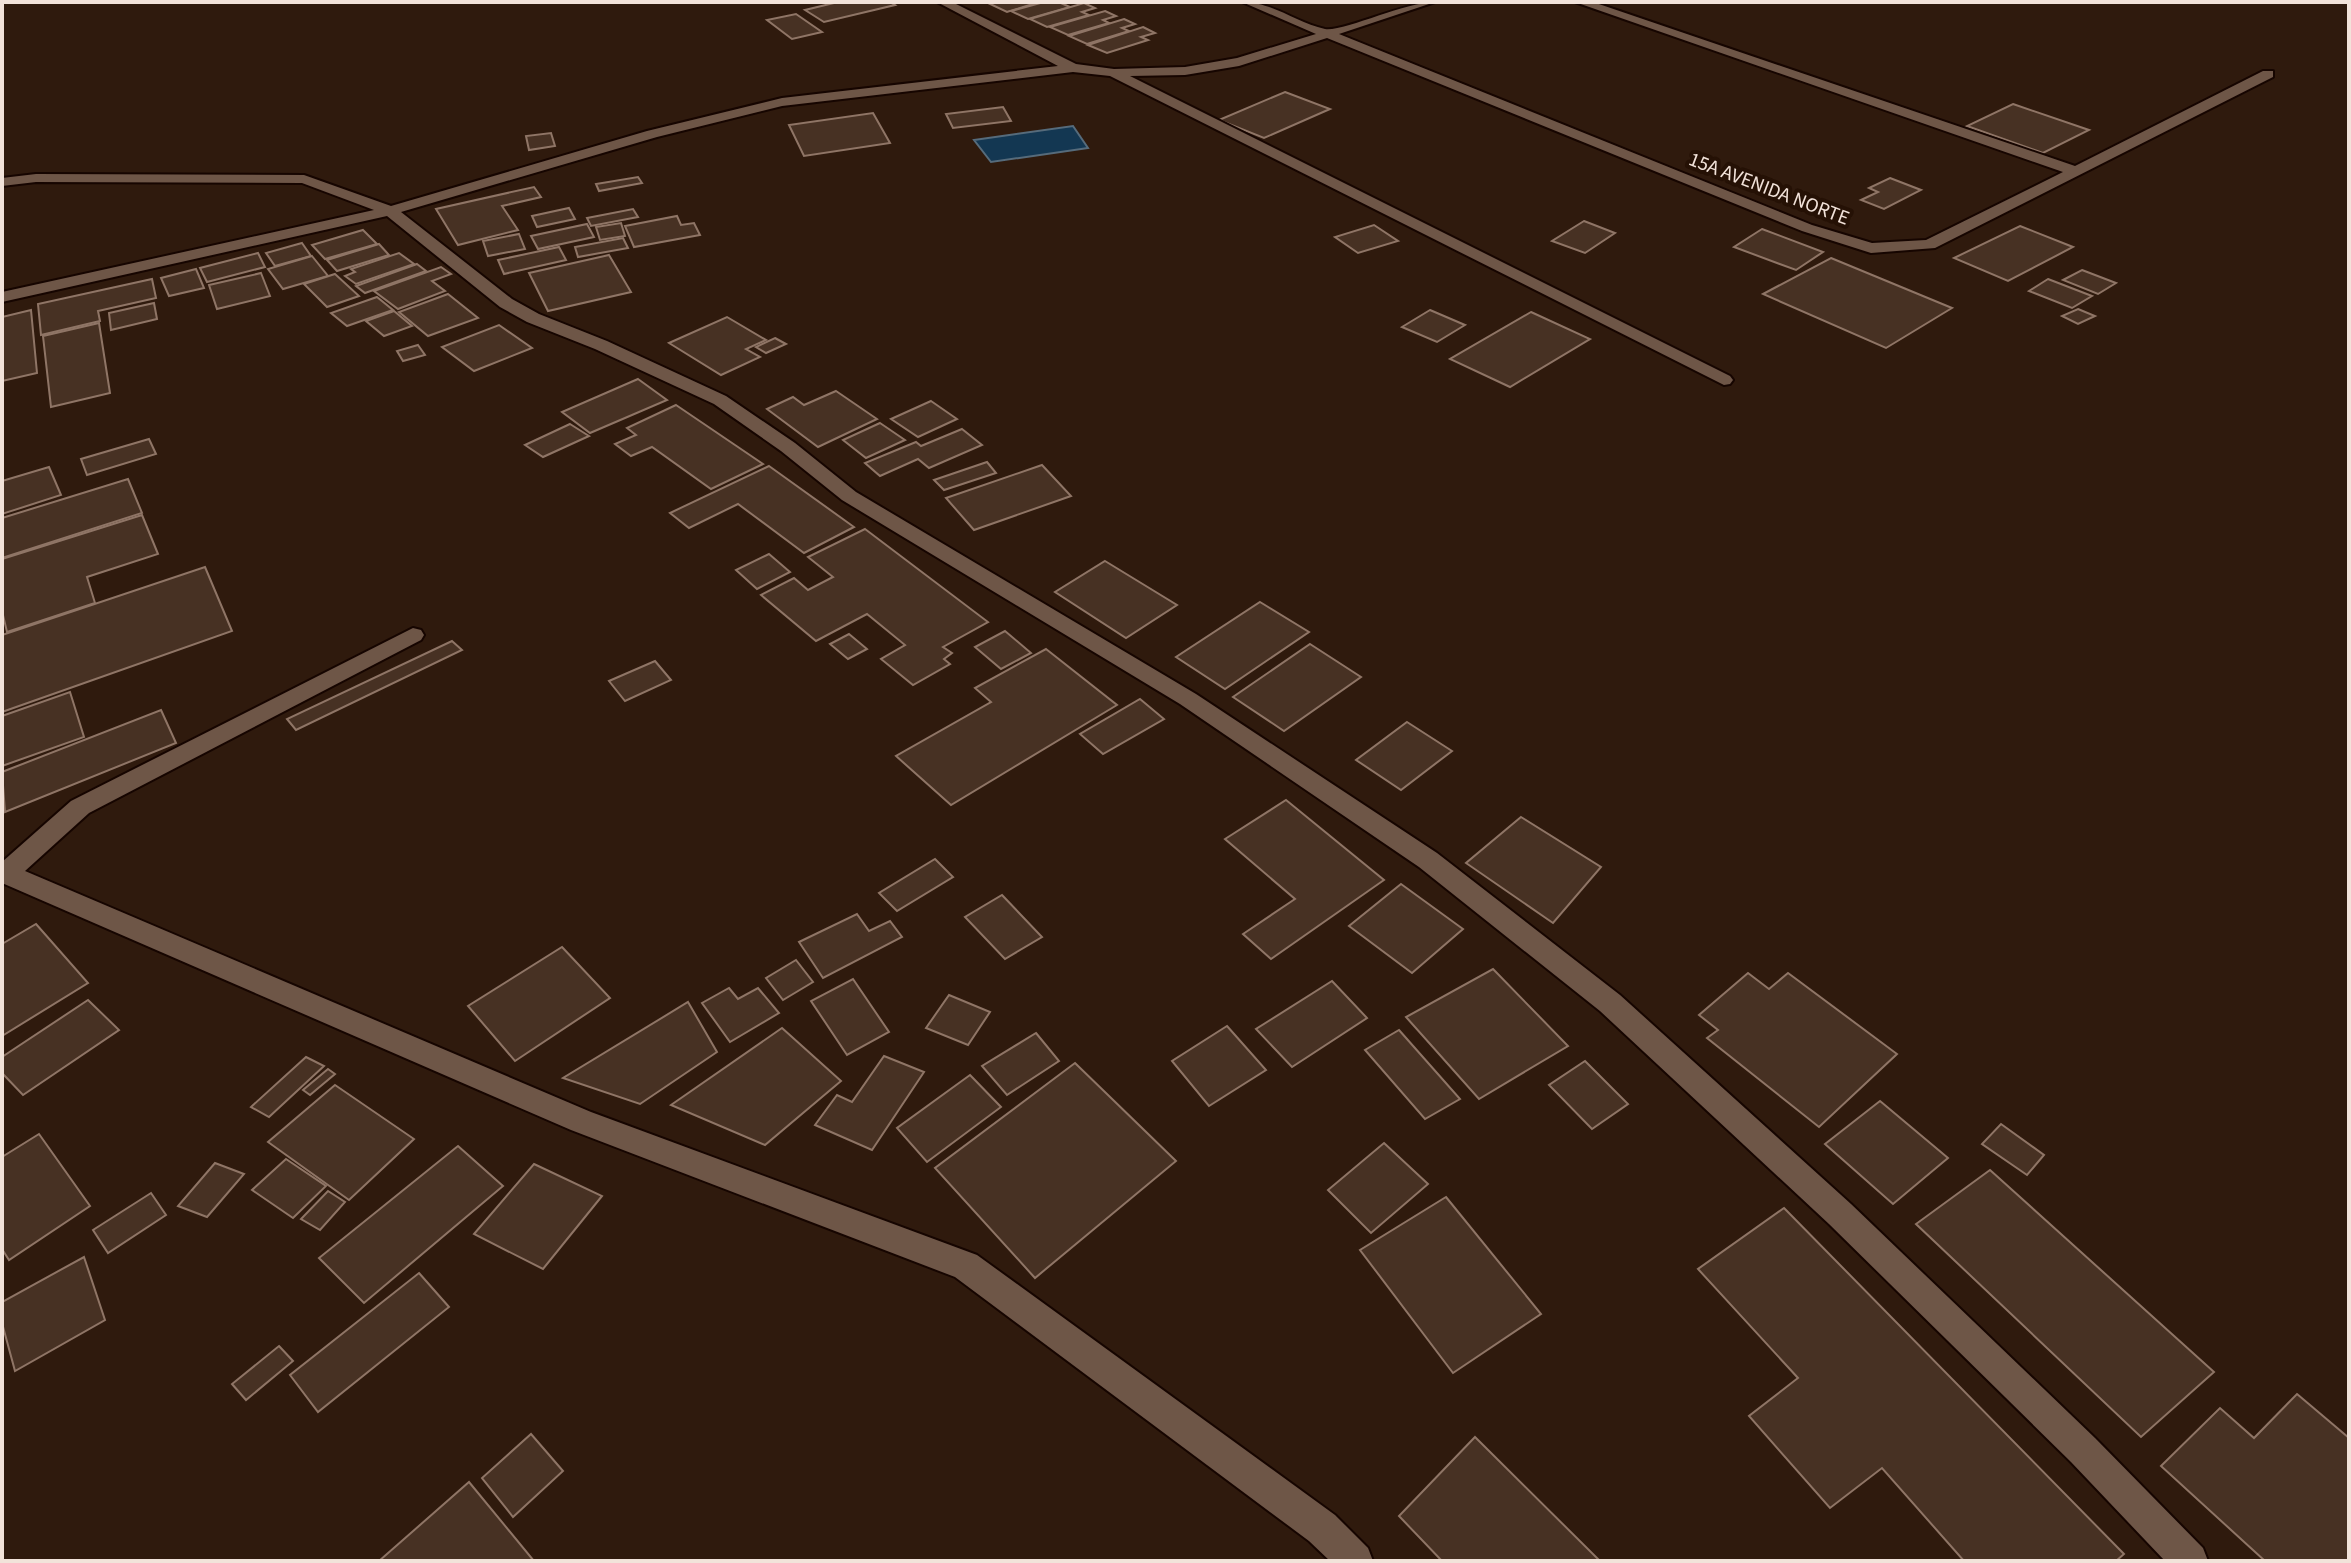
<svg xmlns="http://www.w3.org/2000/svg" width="2351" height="1563" viewBox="0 0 2351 1563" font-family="'Source Sans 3',sans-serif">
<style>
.water{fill:#133752;stroke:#566b7b;stroke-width:2}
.building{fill:#473123;stroke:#8f7566;stroke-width:2}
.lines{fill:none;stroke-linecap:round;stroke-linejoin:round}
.street-casing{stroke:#160500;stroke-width:4}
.street{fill:#6e5647;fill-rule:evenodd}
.labels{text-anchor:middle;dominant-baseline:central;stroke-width:8;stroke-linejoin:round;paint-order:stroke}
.far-street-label{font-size:20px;fill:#f2e3da;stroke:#251105}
</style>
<rect width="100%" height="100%" fill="#2f1a0d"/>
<path class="water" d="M1073,126L1088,148L991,162L974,140Z"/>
<g class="building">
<path d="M838,2H890L895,5L824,22L805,10Z"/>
<path d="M986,2H1039L1007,12Z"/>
<path d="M1044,2H1071L1063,4L1070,7L1028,19L1011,11Z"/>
<path d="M1084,3L1095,8L1082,12L1089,15L1047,27L1030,19Z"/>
<path d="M1105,11L1116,16L1103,20L1109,23L1068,35L1050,27Z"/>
<path d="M796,14L822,32L792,39L767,20Z"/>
<path d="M1124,19L1135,24L1122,28L1129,31L1087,44L1069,36Z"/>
<path d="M1143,27L1155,33L1141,37L1148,40L1107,53L1088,45Z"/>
<path d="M1285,92L1330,109L1264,138L1219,120Z"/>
<path d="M2013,104L2089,130L2043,153L1967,126Z"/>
<path d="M1003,107L1011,121L953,128L946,114Z"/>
<path d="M873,113L890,143L804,156L789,125Z"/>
<path d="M551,133L555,146L529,150L526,136Z"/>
<path d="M638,177L642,183L599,191L596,184Z"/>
<path d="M1890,178L1921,190L1884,209L1861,200L1878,192L1869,188Z"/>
<path d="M534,187L541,197L502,206L518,230L458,245L436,209Z"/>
<path d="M569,208L575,219L537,227L532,216Z"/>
<path d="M633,209L638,217L591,226L587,218Z"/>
<path d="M677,216L681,225L694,223L700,235L634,247L625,226Z"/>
<path d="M1584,221L1615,233L1585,253L1552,241Z"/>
<path d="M621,223L625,236L600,240L596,227Z"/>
<path d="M587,224L594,237L538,249L531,236Z"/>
<path d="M1374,225L1398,241L1358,253L1335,237Z"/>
<path d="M2020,226L2073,247L2008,281L1954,258Z"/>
<path d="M1762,229L1823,252L1796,270L1734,247Z"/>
<path d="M363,230L377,244L325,259L312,245Z"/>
<path d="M519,234L525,249L488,256L483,241Z"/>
<path d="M623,238L628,248L578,257L575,247Z"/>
<path d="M302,243L311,256L275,266L266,253Z"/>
<path d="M379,244L389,255L337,271L327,260Z"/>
<path d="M559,247L566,260L504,274L498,260Z"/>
<path d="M258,253L265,267L207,282L200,268Z"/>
<path d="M399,253L414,264L356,284L345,276L355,272L351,269Z"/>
<path d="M609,255L631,292L548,311L529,273Z"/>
<path d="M312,256L328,276L283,289L268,269Z"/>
<path d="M1831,258L1952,308L1886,348L1763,294Z"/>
<path d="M417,264L426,271L365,293L356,286Z"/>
<path d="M441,267L451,274L432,281L445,291L398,309L374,291Z"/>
<path d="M196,269L204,288L169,296L161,278Z"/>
<path d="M2082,270L2116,283L2098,294L2063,280Z"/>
<path d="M261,273L270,296L217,309L209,285Z"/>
<path d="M335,274L359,296L327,307L304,284Z"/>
<path d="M152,279L156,298L98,311L100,321L41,335L38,304Z"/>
<path d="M2048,279L2092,296L2072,308L2029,291Z"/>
<path d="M448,294L478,318L428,336L399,312Z"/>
<path d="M377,297L393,310L347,326L331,313Z"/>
<path d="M154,303L157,319L111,330L109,313Z"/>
<path d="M2078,309L2095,316L2078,324L2062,316Z"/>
<path d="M31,310L37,373L2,381V317Z"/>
<path d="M1430,310L1465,325L1437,342L1402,327Z"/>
<path d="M394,311L412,326L384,336L366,321Z"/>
<path d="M1531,312L1590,339L1510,387L1450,359Z"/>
<path d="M727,317L766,340L746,349L760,357L721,375L669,343Z"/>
<path d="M99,323L110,393L51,407L43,336Z"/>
<path d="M499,325L532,348L474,371L442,347Z"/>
<path d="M775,338L786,344L766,353L756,347Z"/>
<path d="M418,345L425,355L403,361L397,351Z"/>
<path d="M638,379L667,400L590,433L562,412Z"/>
<path d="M836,391L877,419L818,447L767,409L793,397L804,405Z"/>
<path d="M931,401L957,419L918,437L891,419Z"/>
<path d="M676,405L763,464L711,489L652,447L631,456L615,444L636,435L627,428Z"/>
<path d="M880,423L905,440L866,458L843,440Z"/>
<path d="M570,424L589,436L543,457L525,445Z"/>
<path d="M962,429L982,445L929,468L918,459L880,476L865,463L916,442L921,446Z"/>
<path d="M149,439L156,454L87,475L81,459Z"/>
<path d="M987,462L996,473L944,490L934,480Z"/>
<path d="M1042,465L1071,496L974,530L946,498Z"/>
<path d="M769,466L854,527L804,553L738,504L689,528L670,513Z"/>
<path d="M49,467L61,495L2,514V481Z"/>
<path d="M128,479L142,513L2,558V518Z"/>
<path d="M142,515L158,554L87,577L95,603L7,632L2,611V559Z"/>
<path d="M865,529L988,622L943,647L952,653L944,659L950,664L913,685L881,659L905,645L867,614L816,641L761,595L794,578L808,590L833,577L808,557Z"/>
<path d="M769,554L790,572L757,589L736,570Z"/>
<path d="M1105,561L1177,605L1126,638L1055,592Z"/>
<path d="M205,567L232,631L2,712V635Z"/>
<path d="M1260,602L1309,632L1225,689L1176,657Z"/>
<path d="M1005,631L1031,653L1001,669L975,647Z"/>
<path d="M849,634L867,649L848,659L830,644Z"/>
<path d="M452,641L462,650L296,730L287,719Z"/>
<path d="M1310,644L1361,677L1284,731L1233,697Z"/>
<path d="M1046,649L1117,705L951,805L896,756L991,702L975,688Z"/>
<path d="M655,661L671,680L625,701L609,681Z"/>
<path d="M70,692L84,737L2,766V716Z"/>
<path d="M1140,699L1164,719L1103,754L1080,734Z"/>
<path d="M161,710L176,743L5,812L2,772Z"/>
<path d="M1407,722L1452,751L1401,790L1356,760Z"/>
<path d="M1286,800L1384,880L1271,959L1243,934L1295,899L1225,839Z"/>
<path d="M1521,817L1601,867L1553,923L1466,863Z"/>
<path d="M935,859L953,877L897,911L879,893Z"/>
<path d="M1401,884L1463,929L1412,973L1349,926Z"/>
<path d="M1002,895L1042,937L1005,959L965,917Z"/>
<path d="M857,914L869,931L890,921L902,937L823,978L799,942Z"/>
<path d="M36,924L88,983L2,1036V944Z"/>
<path d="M562,947L610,998L515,1061L468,1006Z"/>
<path d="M796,960L813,982L783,1000L766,978Z"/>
<path d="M1493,969L1568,1046L1479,1099L1406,1017Z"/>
<path d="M1748,973L1769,989L1788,973L1897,1054L1819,1127L1707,1038L1718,1030L1699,1015Z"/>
<path d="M853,979L889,1032L847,1055L811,1001Z"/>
<path d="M1332,981L1367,1018L1292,1067L1256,1029Z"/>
<path d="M729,988L738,999L758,988L779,1013L730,1042L702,1003Z"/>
<path d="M949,995L990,1012L968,1045L926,1028Z"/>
<path d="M88,1000L119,1030L23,1095L2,1073V1057Z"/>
<path d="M688,1002L717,1052L640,1104L563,1078Z"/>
<path d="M1227,1026L1266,1070L1209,1106L1172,1061Z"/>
<path d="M782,1028L841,1081L765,1145L671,1105Z"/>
<path d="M1399,1030L1460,1099L1425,1119L1365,1050Z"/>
<path d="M1036,1033L1059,1061L1007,1095L982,1066Z"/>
<path d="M884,1056L924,1072L872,1150L815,1125L837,1095L852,1102Z"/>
<path d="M306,1057L324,1066L269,1117L251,1107Z"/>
<path d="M1585,1061L1628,1104L1592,1129L1549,1085Z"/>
<path d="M1075,1063L1176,1161L1035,1278L935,1168Z"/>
<path d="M328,1069L335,1074L310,1095L303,1090Z"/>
<path d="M970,1075L1001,1107L927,1162L897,1128Z"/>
<path d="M335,1085L414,1139L349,1200L268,1142Z"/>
<path d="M1880,1101L1948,1158L1893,1204L1825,1144Z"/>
<path d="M2001,1124L2044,1155L2027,1175L1982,1144Z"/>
<path d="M39,1134L90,1206L9,1260L2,1249V1157Z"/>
<path d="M1384,1143L1428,1184L1371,1233L1328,1190Z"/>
<path d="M458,1146L503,1186L364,1303L319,1258Z"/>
<path d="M286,1159L326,1186L293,1218L252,1190Z"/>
<path d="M215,1163L244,1174L207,1217L178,1206Z"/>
<path d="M534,1164L602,1196L543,1269L474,1234Z"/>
<path d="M1990,1170L2214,1372L2141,1437L1916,1224Z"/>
<path d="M328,1191L345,1202L320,1230L301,1219Z"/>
<path d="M151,1193L166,1215L108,1253L93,1230Z"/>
<path d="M1446,1197L1541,1314L1453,1373L1360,1250Z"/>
<path d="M1784,1208L2124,1554L2116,1561H1964L1882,1468L1830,1508L1749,1416L1798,1378L1698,1269Z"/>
<path d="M84,1257L105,1320L15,1371L2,1323V1302Z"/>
<path d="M419,1273L449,1307L318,1412L290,1375Z"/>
<path d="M279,1346L293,1361L246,1400L232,1384Z"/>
<path d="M2297,1394L2349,1438V1561H2265L2161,1466L2220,1408L2254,1438Z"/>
<path d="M531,1434L563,1471L513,1517L482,1478Z"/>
<path d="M1475,1437L1600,1561H1442L1399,1516Z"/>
<path d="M469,1482L534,1561H379Z"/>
</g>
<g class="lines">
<defs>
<g id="street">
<path d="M937,2H952L1076,64L1114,69L1185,67L1237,58L1316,34L1242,2C1273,2 1296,23 1325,29C1343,32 1405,2 1435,2L1339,34L1812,225L1872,243L1926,240L2063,172L1575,2H1593L2075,166L2263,71H2273V77L1935,248L1871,253L1802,231L1327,38L1239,66L1185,75L1130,76L1730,376L1733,380L1730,384L1724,385L1110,76L1073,72L782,106L657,137L401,212L512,299L539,314L607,341L726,396L795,443L856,492L1196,694L1437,853L1620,995L1851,1204L2095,1438L2203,1548L2208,1561H2165L2071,1462L1829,1224L1600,1011L1419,867L1180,704L842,500L781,451L714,404L595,349L527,322L500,307L387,216L2,302V292L374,210L302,183L36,182L2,186V178L36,174L304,175L391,206L647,131L782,98L1058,66Z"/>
<path d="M413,628L421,630L424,635L421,640L89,813L25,871L591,1112L977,1255L1335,1515L1368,1548L1373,1561H1330L1309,1541L955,1277L571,1130L2,883V862L71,801Z"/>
</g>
</defs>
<use href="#street" class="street-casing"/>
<use href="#street" class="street"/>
</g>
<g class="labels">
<g class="far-street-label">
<text transform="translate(1769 189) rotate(21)">15A AVENIDA NORTE</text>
</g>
</g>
<rect width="2351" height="1563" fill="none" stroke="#f2e3da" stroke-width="8"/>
</svg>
